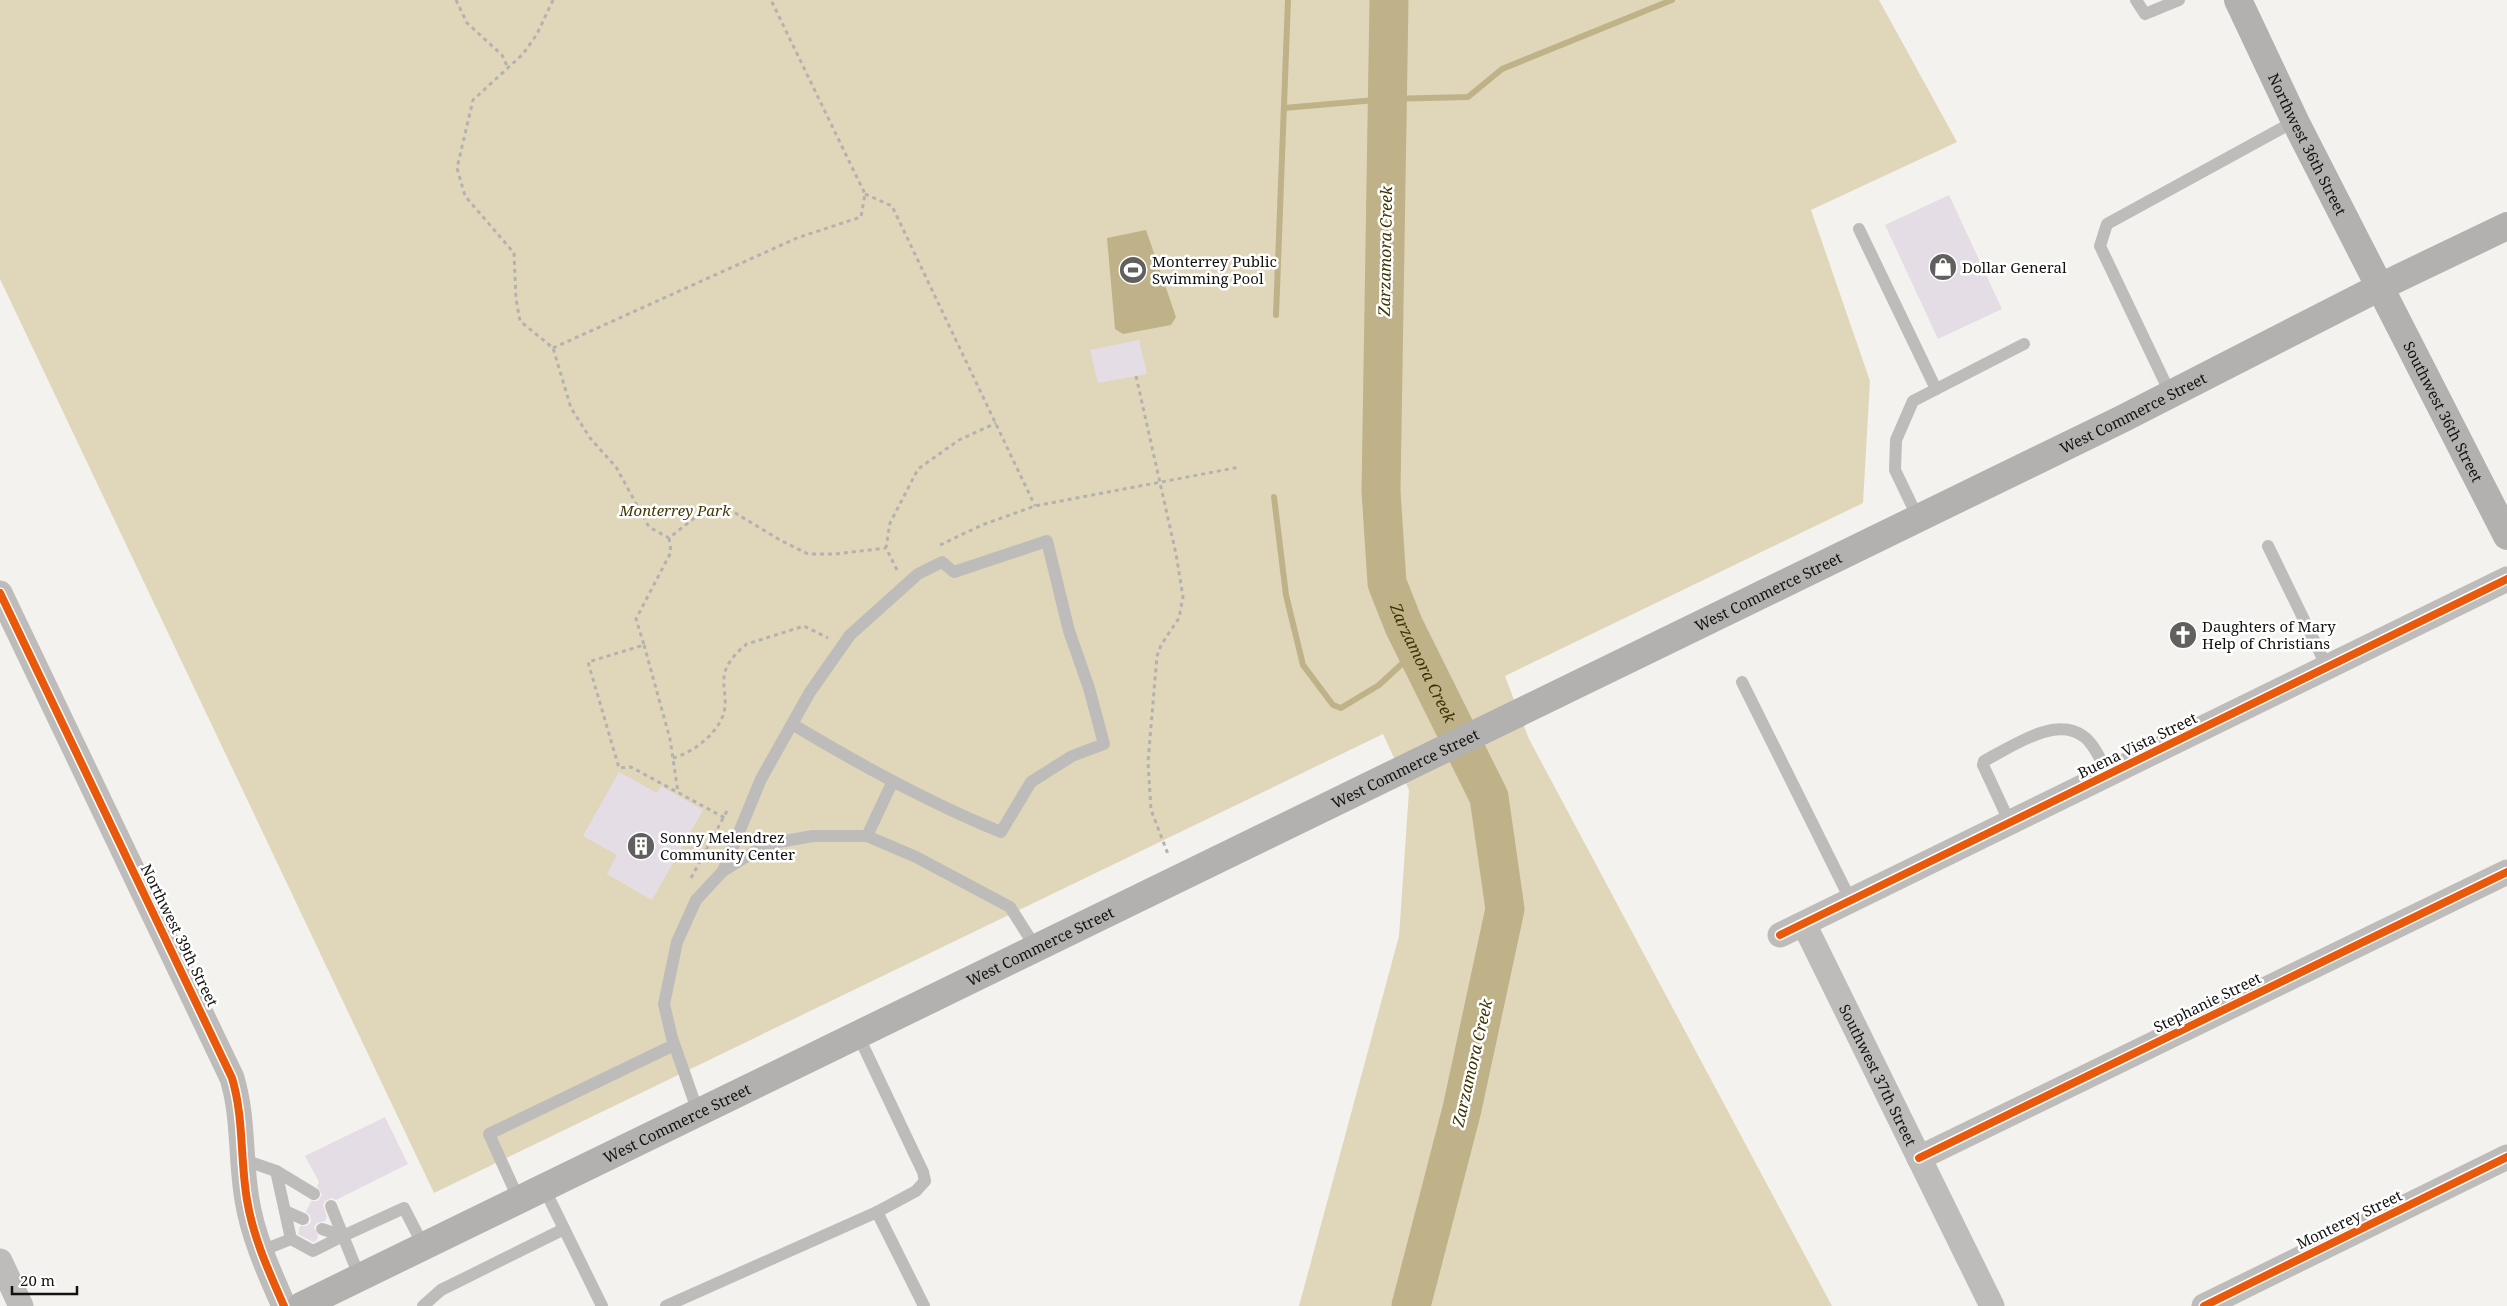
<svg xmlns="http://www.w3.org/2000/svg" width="2507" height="1306" viewBox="0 0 2507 1306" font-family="'Noto Serif',serif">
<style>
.green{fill:#e0d7ba}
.water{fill:#bfb288}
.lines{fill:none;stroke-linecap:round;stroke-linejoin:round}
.stream{stroke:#bfb288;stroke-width:6}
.river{stroke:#bfb288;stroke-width:39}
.building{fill:#e5dde5}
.path{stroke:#b3b2b1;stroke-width:3;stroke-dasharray:4 4;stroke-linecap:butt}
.service{stroke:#bdbcba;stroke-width:12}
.minor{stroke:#bdbcba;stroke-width:25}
.secondary{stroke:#b2b1b0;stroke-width:28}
.cycleway-casing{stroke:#fff;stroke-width:11}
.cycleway{stroke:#e8590c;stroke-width:8}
.labels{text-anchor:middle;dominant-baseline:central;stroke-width:5;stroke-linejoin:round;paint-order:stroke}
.street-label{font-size:15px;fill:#131210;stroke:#fff}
.poi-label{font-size:15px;fill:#131210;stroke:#fff;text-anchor:start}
.park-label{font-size:15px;font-style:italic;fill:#433705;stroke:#fff}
.water-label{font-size:16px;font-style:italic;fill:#3d3100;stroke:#fff}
</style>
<rect width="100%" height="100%" fill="#f4f2ee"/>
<path class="green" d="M0,0H1879L1957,142L1811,210L1870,381L1863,503L1505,676L1529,739L1832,1306H1299L1399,936L1409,790L1383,734L434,1193L0,279Z"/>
<path class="water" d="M1146,230L1176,317L1171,325L1123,334L1115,329L1107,238Z"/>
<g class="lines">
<g class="stream">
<path d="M1284,108L1387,99L1468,97L1502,69L1672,0"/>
<path d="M1276,315L1288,0"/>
<path d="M1274,497L1286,595L1303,665L1333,705L1341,708L1379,685L1405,661L1412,642"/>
</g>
<path class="river" id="s1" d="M1389,0L1381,491L1387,583L1404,626L1489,797L1505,909L1462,1109L1411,1306"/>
</g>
<g class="building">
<path d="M1949,195L2002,309L1938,339L1885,225Z"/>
<path d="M1139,340L1147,374L1098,383L1090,350Z"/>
<path d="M619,772L657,793L661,786L703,810L652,900L607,874L617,855L583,836Z"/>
<path d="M385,1117L408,1164L336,1200L332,1198L325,1201L323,1205L327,1217L325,1221L317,1223L314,1227L318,1236L317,1240L313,1242L298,1234L300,1226H307L311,1222L310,1215L306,1212L311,1201H318L322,1195L317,1186L319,1182L305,1156Z"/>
</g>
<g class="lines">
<g class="path">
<path d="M456,0L467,23L502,55L508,68"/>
<path d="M553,0L537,34L523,54L473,100L457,168L465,196L514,253L516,299L520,321L553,348L571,408L590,438L616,467L649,527L669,538L702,512L727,508L780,540L808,554H835L886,548"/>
<path d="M865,194L892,206L1035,506"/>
<path d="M553,348L797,238L861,217L865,194L771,0"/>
<path d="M1136,376L1176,554L1183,597L1179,618L1161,645L1157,656L1148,762L1151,810L1168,854"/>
<path d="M669,538L671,552L636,619L644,645L588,662L619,768L631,767L725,818"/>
<path d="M940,545L982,525L1035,506L1240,467"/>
<path d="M897,570L886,548L890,523L918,469L959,440L996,423"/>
<path d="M644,645L670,739L678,792"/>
<path d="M673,758C695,752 723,730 725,706C726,696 723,687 724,678C724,666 737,651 747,644L804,626L828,638"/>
<path d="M691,878L728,809"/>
</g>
<g class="service">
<path d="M2136,0L2145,14L2179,0"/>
<path d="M1859,229L1936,389"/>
<path d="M2171,395L2100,246L2107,224L2295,121"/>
<path d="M1918,518L1895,470L1896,440L1913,401L2024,344"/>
<path d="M2268,546L2327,667"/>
<path d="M1742,682L1851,901"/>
<path d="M2010,823L1983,765L1984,761C2010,748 2055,715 2083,736C2094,743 2102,763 2108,774"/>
<path d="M867,836L892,783"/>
<path d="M723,871L761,779L810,692L850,635L918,574L942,562L954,572L1047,541L1069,631L1089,688L1104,744L1072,756L1031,782L1001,832C927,802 860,765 792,724"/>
<path d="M698,1112L672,1038L664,1004L677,942L696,900L723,871L767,844L813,836H867L916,857L1010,907L1036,948"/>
<path d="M244,1160L276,1171L291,1239L261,1251"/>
<path d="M276,1171L314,1194"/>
<path d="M544,1188L602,1306"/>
<path d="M519,1200L489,1134L674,1045"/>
<path d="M331,1206L343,1236"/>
<path d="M285,1211L303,1219"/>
<path d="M877,1212L924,1306"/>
<path d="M322,1229L343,1236"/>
<path d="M291,1239L313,1251L343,1236"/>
<path d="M360,1278L343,1236L404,1208L424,1247"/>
<path d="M423,1306L441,1290L564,1229"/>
<path d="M666,1306L877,1212L916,1191L925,1181L923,1172L858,1035"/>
</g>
<g class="minor">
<path d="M0,593L232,1078C244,1118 240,1159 247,1200C253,1237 269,1272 284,1306"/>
<path id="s2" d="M1804,924L1992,1306"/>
<path d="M1780,935L2507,579"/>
<path d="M1919,1158L2507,872"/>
<path d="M0,1261L21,1306"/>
<path d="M2204,1306L2507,1157"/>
</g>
<g class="secondary">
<path id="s3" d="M2238,0L2295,121L2507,536"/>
<path id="s4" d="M301,1306L2122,419L2380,287L2507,226"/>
</g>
<defs>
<g id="cycleway">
<path d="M0,593L232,1078C244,1118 240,1159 247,1200C253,1237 269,1272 284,1306"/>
<path d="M1780,935L2507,579"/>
<path d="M1919,1158L2507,872"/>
<path d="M2204,1306L2507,1157"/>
</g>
</defs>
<use href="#cycleway" class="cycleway-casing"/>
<use href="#cycleway" class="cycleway"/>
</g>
<defs>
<symbol id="shop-disc" viewBox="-11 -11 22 22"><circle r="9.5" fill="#62605e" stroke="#fff"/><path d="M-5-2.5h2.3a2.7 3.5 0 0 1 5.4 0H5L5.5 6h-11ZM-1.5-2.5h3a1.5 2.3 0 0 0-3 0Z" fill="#fff"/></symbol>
<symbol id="stadium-disc" viewBox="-11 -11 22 22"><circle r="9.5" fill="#62605e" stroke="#fff"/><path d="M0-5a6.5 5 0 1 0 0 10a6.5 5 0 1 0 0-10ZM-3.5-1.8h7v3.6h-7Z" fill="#fff"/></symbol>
<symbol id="church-disc" viewBox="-11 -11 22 22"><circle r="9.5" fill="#62605e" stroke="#fff"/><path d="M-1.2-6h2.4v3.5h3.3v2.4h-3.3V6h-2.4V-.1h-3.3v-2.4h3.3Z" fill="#fff"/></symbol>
<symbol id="building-disc" viewBox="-11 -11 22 22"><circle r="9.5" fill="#62605e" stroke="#fff"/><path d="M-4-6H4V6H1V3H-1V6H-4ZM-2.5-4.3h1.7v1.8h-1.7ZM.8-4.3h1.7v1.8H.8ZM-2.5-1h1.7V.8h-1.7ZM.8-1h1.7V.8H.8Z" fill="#fff"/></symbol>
</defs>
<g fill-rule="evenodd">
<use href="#shop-disc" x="1927" y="251" width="32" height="32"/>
<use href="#stadium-disc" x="1117" y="254" width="32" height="32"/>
<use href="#church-disc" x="2167" y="619" width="32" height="32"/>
<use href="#building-disc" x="625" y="830" width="32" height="32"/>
</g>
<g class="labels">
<g class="street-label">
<text stroke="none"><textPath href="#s3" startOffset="160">Northwest 36th Street</textPath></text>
<text stroke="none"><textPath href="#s3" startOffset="460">Southwest 36th Street</textPath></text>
<text stroke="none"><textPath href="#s4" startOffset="2038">West Commerce Street</textPath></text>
<text stroke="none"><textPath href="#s4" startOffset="1632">West Commerce Street</textPath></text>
<text transform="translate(2137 745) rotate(-26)">Buena Vista Street</text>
<text stroke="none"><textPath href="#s4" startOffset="1228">West Commerce Street</textPath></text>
<text transform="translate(180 935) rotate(64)">Northwest 39th Street</text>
<text stroke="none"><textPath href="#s4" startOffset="822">West Commerce Street</textPath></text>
<text transform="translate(2207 1002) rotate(-26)">Stephanie Street</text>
<text stroke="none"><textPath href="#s2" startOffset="168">Southwest 37th Street</textPath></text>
<text stroke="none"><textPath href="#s4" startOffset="418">West Commerce Street</textPath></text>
<text transform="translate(2349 1219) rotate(-26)">Monterey Street</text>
</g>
<g class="poi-label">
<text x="1152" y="261">Monterrey Public<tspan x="1152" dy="17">Swimming Pool</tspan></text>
<text x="1962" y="267">Dollar General</text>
<text x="2202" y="626">Daughters of Mary<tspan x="2202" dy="17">Help of Christians</tspan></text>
<text x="660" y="837">Sonny Melendrez<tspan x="660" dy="17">Community Center</tspan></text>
</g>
<g class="park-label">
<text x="675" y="510">Monterrey Park</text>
</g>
<g class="water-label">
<text transform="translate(1385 251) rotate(-89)">Zarzamora Creek</text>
<text stroke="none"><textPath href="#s1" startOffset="671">Zarzamora Creek</textPath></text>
<text transform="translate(1472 1063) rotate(-77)">Zarzamora Creek</text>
</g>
</g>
<path d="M12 1286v8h65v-8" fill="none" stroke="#131210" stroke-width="2.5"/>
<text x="20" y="1286" font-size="15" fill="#131210" stroke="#ffffff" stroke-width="4" paint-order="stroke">20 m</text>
</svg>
